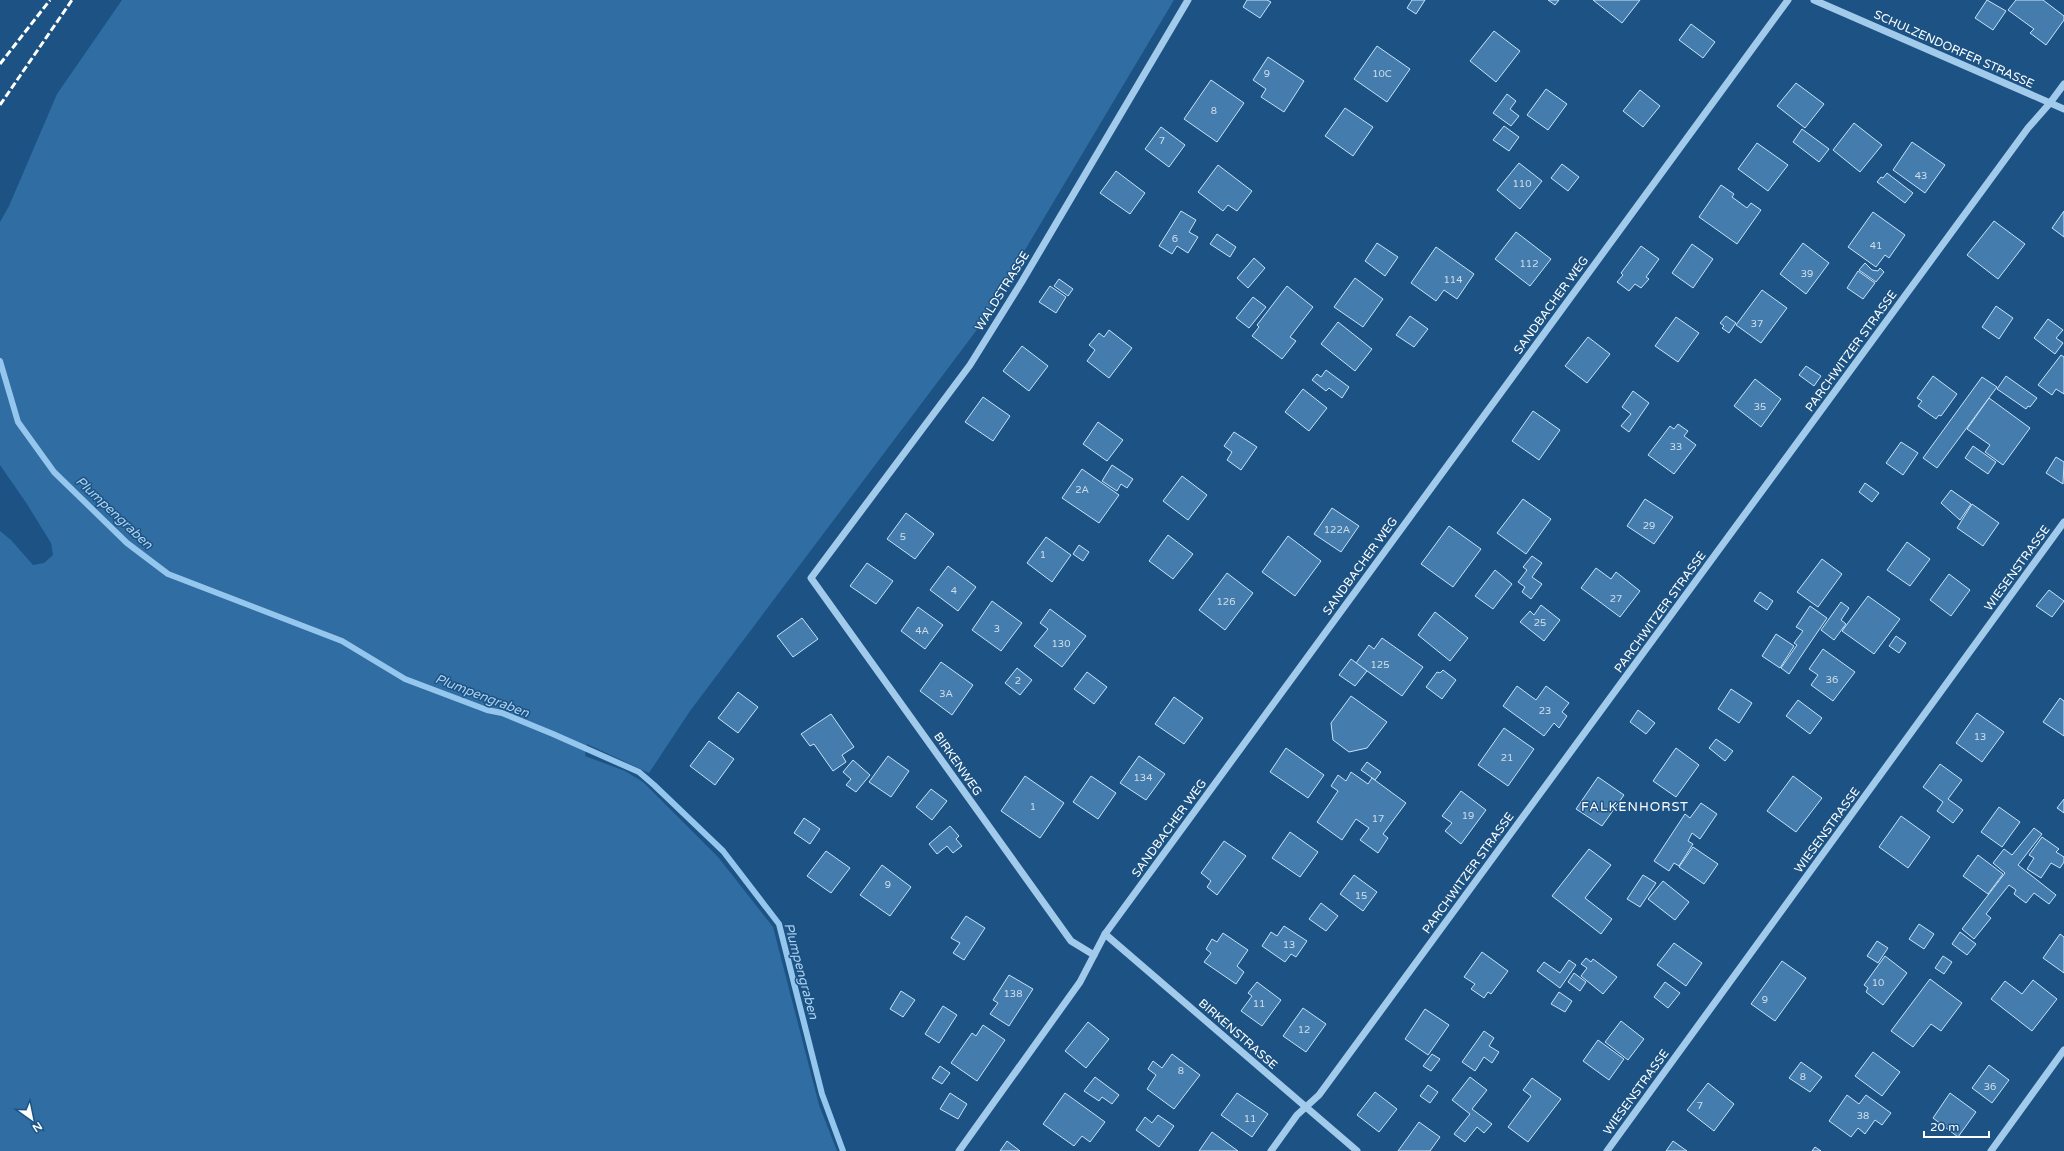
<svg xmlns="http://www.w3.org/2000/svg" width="2064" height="1151" viewBox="0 0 2064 1151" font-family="'Varela Round',sans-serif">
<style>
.green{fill:#2f6da2}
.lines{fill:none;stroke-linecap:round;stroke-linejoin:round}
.stream{stroke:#95c6ed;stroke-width:6}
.building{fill:#447dad;stroke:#c7e2f8}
.minor{stroke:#a2caeb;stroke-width:7}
.rail{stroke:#fff;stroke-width:3;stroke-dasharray:7 3;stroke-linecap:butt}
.labels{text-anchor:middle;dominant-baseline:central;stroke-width:3;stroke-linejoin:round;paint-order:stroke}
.number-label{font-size:10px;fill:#d0deea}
.street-label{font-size:12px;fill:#fff;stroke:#1c5384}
.water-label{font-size:13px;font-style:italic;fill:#aed3f2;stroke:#1c5384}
.neighbourhood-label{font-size:13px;letter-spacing:1px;fill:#fff;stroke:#1c5384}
</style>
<rect width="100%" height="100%" fill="#1c5384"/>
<path class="green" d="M122,0H1174L979,327L690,711L649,773L587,744L585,756L625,771L643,782L718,857L773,927L819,1105L837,1151H0V531L11,540L33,565L44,563L53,555L51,543L27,504L0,465V222L9,206L57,94Z"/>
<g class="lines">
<path class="stream" d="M0,361L18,422L54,472L127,543L168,574L342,641L405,679L487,710L502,713L553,734L639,772L654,785L723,851L779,924L822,1094L843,1151"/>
</g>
<g class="building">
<path d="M1247,0H1267L1271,2L1260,18L1243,7Z"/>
<path d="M1412,0H1425L1416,14L1407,8Z"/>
<path d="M1548,0H1559L1555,5Z"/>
<path d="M1593,0H1640L1622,23Z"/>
<path d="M1987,0L2006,11L1993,30L1975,18Z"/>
<path d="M2016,0H2043L2064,16V20L2046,45L2030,33L2034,29L2008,10Z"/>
<path d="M1691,24L1715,42L1703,58L1679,40Z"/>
<path d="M1494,31L1520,51L1496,82L1470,61Z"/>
<path d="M1377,46L1410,69L1387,102L1354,79Z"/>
<path d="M1268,57L1304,81L1284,112L1261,97L1266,89L1253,80Z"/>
<path d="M1211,80L1244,103L1217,142L1184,119Z"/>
<path d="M1796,83L1824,104L1805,128L1777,106Z"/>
<path d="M1546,89L1567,104L1548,130L1527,115Z"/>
<path d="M1640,90L1660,106L1643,127L1623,111Z"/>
<path d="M1507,94L1516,101L1510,109L1519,116L1511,126L1493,113Z"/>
<path d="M1345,108L1373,127L1353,156L1325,136Z"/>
<path d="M1854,123L1882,145L1860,172L1833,150Z"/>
<path d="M1504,126L1519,137L1509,151L1493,140Z"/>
<path d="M1161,127L1185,145L1169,167L1145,149Z"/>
<path d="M1802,129L1829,149L1819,162L1793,142Z"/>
<path d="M1912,142L1945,165L1925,193L1893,170Z"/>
<path d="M1757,143L1788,165L1768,191L1738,169Z"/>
<path d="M1519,163L1542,181L1520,209L1497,190Z"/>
<path d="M1562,164L1579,177L1568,191L1551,178Z"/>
<path d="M1218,165L1252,191L1237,211L1228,205L1223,211L1198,192Z"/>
<path d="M1116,171L1145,193L1130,214L1100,193Z"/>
<path d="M1887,173L1913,193L1905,203L1877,182L1881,177L1883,178Z"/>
<path d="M1721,185L1734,194L1732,197L1747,208L1751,203L1761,210L1737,244L1699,217Z"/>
<path d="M1181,211L1196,220L1189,232L1198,237L1188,253L1177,246L1172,254L1159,246Z"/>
<path d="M2064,211V237L2052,228Z"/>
<path d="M1873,212L1905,235L1889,258L1885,255L1876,267L1848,247Z"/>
<path d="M1994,221L2025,244L1998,279L1967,255Z"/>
<path d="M1516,232L1551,259L1530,286L1495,259Z"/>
<path d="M1217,234L1236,247L1230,257L1210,244Z"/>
<path d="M1377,243L1398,257L1385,276L1365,261Z"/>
<path d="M1803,243L1829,263L1806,294L1780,274Z"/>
<path d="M1692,244L1713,259L1693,288L1672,273Z"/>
<path d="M1641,246L1659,259L1646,277L1649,279L1641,288L1635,284L1629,291L1617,282L1623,275L1621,273Z"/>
<path d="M1436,247L1474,274L1457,299L1444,290L1436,301L1411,283Z"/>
<path d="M1254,258L1265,268L1248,288L1237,278Z"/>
<path d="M1865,263L1872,270L1878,271L1880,268L1884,272L1876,282L1859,270Z"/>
<path d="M1858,271L1875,283L1863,299L1847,288Z"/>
<path d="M1355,278L1383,299L1363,327L1334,307Z"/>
<path d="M1059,279L1073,289L1068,296L1054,286Z"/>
<path d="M1050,286L1066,297L1056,313L1039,302Z"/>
<path d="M1287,286L1313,307L1290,337L1296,341L1282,359L1252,336L1259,327L1257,325Z"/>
<path d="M1762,290L1787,308L1761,343L1736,325Z"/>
<path d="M1253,297L1266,307L1249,328L1236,318Z"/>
<path d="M1996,306L2013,318L1999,339L1982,327Z"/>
<path d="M1410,316L1428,329L1414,347L1396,335Z"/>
<path d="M1726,316L1736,323L1729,333L1722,328L1724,326L1720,323Z"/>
<path d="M1676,317L1699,333L1678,362L1655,346Z"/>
<path d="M2048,319L2063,330L2056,338L2063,343L2055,354L2034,338Z"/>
<path d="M1338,322L1372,349L1355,371L1321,344Z"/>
<path d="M1109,330L1132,348L1109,378L1087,361L1095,350L1089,345L1099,333L1104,337Z"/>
<path d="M1588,337L1610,354L1587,383L1565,366Z"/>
<path d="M1022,346L1048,366L1029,391L1003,371Z"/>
<path d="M2061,355L2064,357V394L2056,389L2052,395L2038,385Z"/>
<path d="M1806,366L1821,376L1814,386L1799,375Z"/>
<path d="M1326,370L1349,387L1342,398L1329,388L1326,391L1312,380L1317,374L1321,377Z"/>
<path d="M1933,376L1957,394L1941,416L1939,415L1936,419L1918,406L1922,401L1917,398Z"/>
<path d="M2006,376L2037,398L2030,407L2028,406L2026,409L1997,389Z"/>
<path d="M1982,377L1997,387L1937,468L1923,458Z"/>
<path d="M1755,379L1781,399L1761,427L1734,406Z"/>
<path d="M1303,389L1327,408L1309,431L1285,412Z"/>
<path d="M1633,391L1649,403L1629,432L1621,426L1631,414L1622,407Z"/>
<path d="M983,397L1010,416L993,441L965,422Z"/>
<path d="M1989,398L2030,428L2003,465L1985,452L1990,445L1967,429Z"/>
<path d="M1533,411L1560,430L1539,460L1512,441Z"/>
<path d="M1098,422L1123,440L1107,461L1083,444Z"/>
<path d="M1678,424L1688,431L1684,436L1696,445L1674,474L1648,455L1670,426L1674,429Z"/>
<path d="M1234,432L1257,447L1241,470L1227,460L1232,452L1224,446Z"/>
<path d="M1901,442L1918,453L1903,475L1886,463Z"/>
<path d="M1973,446L1996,462L1988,474L1965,458Z"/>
<path d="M2056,457L2064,462L2063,484L2046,473Z"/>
<path d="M1112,465L1133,479L1127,488L1121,484L1117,491L1102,481Z"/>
<path d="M1082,469L1119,495L1099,523L1062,498Z"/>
<path d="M1182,476L1207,495L1188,520L1163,501Z"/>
<path d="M1865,483L1879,493L1872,502L1859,492Z"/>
<path d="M1951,490L1971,504L1960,520L1941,503Z"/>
<path d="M1523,499L1551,519L1526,554L1497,533Z"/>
<path d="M1645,499L1673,517L1654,544L1627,526Z"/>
<path d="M1972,504L1999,523L1983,546L1957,528Z"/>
<path d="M1332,508L1359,526L1341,552L1314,534Z"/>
<path d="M906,513L934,534L915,559L887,539Z"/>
<path d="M1449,526L1481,549L1453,587L1421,564Z"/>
<path d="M1168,535L1193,554L1173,579L1149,561Z"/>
<path d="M1288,536L1321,561L1295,596L1262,572Z"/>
<path d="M1046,537L1071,555L1052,582L1027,563Z"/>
<path d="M1907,542L1930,559L1910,586L1887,570Z"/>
<path d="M1079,545L1089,552L1083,561L1073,554Z"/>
<path d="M1532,556L1542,563L1532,577L1542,584L1531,599L1522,592L1525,587L1518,582L1527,570L1523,567Z"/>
<path d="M1822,559L1842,574L1818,607L1797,592Z"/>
<path d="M867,563L893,581L876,604L850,586Z"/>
<path d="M948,566L976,587L958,611L930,590Z"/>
<path d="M1596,568L1611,579L1616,572L1640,591L1620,617L1581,588Z"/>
<path d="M1495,570L1512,584L1493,609L1475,596Z"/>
<path d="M1227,573L1253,593L1225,630L1199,610Z"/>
<path d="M1949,574L1970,590L1951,616L1930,600Z"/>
<path d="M2049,590L2064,601L2052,617L2036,606Z"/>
<path d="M1760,592L1773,601L1767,610L1754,601Z"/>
<path d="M1868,596L1900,619L1874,654L1842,631Z"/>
<path d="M992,601L1022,623L1001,651L972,630Z"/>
<path d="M1841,602L1849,608L1841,620L1846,624L1834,640L1821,630Z"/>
<path d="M1541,605L1560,620L1544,641L1520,622L1530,611L1534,615Z"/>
<path d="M1810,606L1827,618L1789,674L1781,668L1797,645L1794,643L1803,631L1796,627Z"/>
<path d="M918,607L943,625L925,649L901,631Z"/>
<path d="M1050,609L1086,636L1062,667L1034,646L1048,629L1040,623Z"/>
<path d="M1435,612L1468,638L1450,661L1418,635Z"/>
<path d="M802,618L818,639L793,657L777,636Z"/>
<path d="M1776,634L1794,646L1780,668L1762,656Z"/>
<path d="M1896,636L1906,643L1899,653L1889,646Z"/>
<path d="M1382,638L1423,667L1402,696L1356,663L1369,645L1374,649Z"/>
<path d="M1823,649L1855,672L1833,701L1811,685L1818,675L1809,669Z"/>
<path d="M1351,659L1367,671L1355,686L1339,675Z"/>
<path d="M941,662L973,685L952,715L920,691Z"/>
<path d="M1017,668L1032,680L1020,695L1005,683Z"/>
<path d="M1443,670L1456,680L1442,699L1426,687L1437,672L1440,673Z"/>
<path d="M1087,672L1107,687L1094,704L1074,689Z"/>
<path d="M1517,686L1536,700L1546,686L1569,703L1562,712L1567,716L1559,728L1554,723L1544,736L1503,706Z"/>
<path d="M1731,689L1752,703L1739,723L1718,709Z"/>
<path d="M738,692L758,707L738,733L718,718Z"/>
<path d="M1351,696L1387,722L1367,748L1349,752L1333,740L1331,723Z"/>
<path d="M1174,697L1203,718L1184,744L1155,724Z"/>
<path d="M2060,698L2064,701V736L2043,722Z"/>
<path d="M1798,700L1822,718L1810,734L1786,716Z"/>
<path d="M1638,710L1655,723L1646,734L1630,722Z"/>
<path d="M1977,713L2004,732L1982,762L1956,743Z"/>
<path d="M831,714L854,747L842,755L846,762L833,771L814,744L810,746L801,734Z"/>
<path d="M1504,728L1534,749L1508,786L1478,765Z"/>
<path d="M1716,739L1733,751L1725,761L1709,748Z"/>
<path d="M709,741L734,759L715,785L690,766Z"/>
<path d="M1286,748L1324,775L1308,798L1270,772Z"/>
<path d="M1676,748L1699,765L1676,797L1653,781Z"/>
<path d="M888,756L909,771L891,797L869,782Z"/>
<path d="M1139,756L1165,774L1146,800L1120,783Z"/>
<path d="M853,760L870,775L856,792L846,785L851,779L843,772Z"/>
<path d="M1367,762L1381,772L1375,780L1361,770Z"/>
<path d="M1940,764L1962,780L1948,799L1963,810L1953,823L1937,811L1943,802L1923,787Z"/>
<path d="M1351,772L1368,784L1372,778L1406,803L1383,834L1388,838L1378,853L1360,840L1369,828L1356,819L1342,840L1317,822L1338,791L1331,786L1338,775L1346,781Z"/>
<path d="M1025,776L1064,803L1040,838L1001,811Z"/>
<path d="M1091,776L1116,793L1098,819L1073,802Z"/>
<path d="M1793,776L1822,798L1796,832L1767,811Z"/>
<path d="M1598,777L1624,795L1602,826L1576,809Z"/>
<path d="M931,789L947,801L932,820L916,807Z"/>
<path d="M1461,791L1486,810L1461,844L1445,831L1452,823L1442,816Z"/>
<path d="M2064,799V813L2057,808Z"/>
<path d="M1701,803L1717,814L1700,839L1692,833L1688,841L1693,844L1679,866L1674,863L1669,871L1654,861L1685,814L1690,818Z"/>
<path d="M1999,807L2020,822L2002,847L1981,832Z"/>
<path d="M1901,816L1930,837L1908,868L1879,847Z"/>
<path d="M804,818L820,829L810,844L794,833Z"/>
<path d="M950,826L959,836L956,839L962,846L953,853L947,846L937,854L929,844Z"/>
<path d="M2034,828L2042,834L2018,865L2056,895L2049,904L2034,893L2026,903L2014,894L2016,890L2009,885L1986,914L1991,918L1974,939L1962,929L2005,873L1993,863L2004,849L2012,855Z"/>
<path d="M1290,832L1318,852L1300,877L1272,858Z"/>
<path d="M2042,837L2059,849L2056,852L2064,857V862L2060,868L2051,863L2041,878L2027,869L2034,858L2029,855Z"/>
<path d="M1224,841L1246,856L1217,895L1207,887L1211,881L1201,873Z"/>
<path d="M1693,847L1718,864L1704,884L1679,867Z"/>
<path d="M1589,849L1611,865L1585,898L1612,919L1601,934L1552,896Z"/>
<path d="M826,851L850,868L831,893L807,876Z"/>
<path d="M1978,855L2003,874L1988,894L1963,876Z"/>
<path d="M882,865L911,887L890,916L860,895Z"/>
<path d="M1354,875L1377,892L1363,911L1340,894Z"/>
<path d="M1643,875L1656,883L1640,907L1627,899Z"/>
<path d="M1663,881L1689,902L1675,920L1648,899Z"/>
<path d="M1321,903L1338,916L1326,931L1309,919Z"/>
<path d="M966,916L985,928L964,960L953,953L960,943L951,938Z"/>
<path d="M1919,924L1934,934L1924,949L1909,939Z"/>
<path d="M1284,926L1307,941L1296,957L1291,954L1285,962L1262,946L1271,932L1277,936Z"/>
<path d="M1960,932L1976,944L1967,955L1952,944Z"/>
<path d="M1223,933L1248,950L1237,966L1244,972L1236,984L1204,962L1211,953L1206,949L1212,939L1217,942Z"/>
<path d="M2060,934L2064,937V973L2043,958Z"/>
<path d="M1877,941L1888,948L1878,963L1867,956Z"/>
<path d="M1674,943L1702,963L1686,986L1657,965Z"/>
<path d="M1482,952L1508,971L1491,994L1488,992L1484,998L1471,989L1475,984L1464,977Z"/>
<path d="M1885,956L1907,973L1883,1005L1866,992L1868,988L1864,985Z"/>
<path d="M1943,956L1952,962L1944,974L1935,968Z"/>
<path d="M1586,958L1591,962L1593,959L1617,977L1603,994L1581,976L1587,968L1581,964Z"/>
<path d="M1569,960L1576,965L1560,988L1537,971L1544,962L1560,973Z"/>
<path d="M1782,961L1806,978L1775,1021L1751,1004Z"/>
<path d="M1574,973L1586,982L1580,991L1568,982Z"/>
<path d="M1009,975L1033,989L1009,1026L990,1014L998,1003L993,1000Z"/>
<path d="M1930,979L1962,1003L1941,1031L1931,1024L1913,1047L1891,1031Z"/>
<path d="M2033,980L2057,999L2032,1031L1991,999L2005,981L2022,994Z"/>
<path d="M1257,982L1281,1000L1262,1026L1241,1011L1252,996L1248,993Z"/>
<path d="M1665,982L1680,993L1668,1008L1654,997Z"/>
<path d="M901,991L915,1000L903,1017L890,1009Z"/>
<path d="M1559,992L1572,1001L1565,1012L1551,1004Z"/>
<path d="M943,1006L957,1015L939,1043L925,1034Z"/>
<path d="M1303,1008L1326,1024L1306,1052L1283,1036Z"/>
<path d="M1425,1009L1449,1025L1428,1055L1405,1039Z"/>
<path d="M1621,1021L1644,1039L1628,1060L1605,1042Z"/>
<path d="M1088,1022L1109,1039L1086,1068L1065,1051Z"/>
<path d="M983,1025L1005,1040L977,1081L951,1063L972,1033L976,1036Z"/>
<path d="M1484,1031L1494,1038L1489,1046L1499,1052L1492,1063L1484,1057L1475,1071L1462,1062Z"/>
<path d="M1598,1040L1624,1059L1609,1080L1583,1061Z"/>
<path d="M1873,1052L1900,1072L1882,1096L1855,1076Z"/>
<path d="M1172,1054L1200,1075L1174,1109L1147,1089L1156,1075L1148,1069L1153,1061L1162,1068Z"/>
<path d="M1432,1054L1440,1059L1431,1071L1423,1066Z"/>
<path d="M1801,1062L1822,1077L1810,1092L1789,1078Z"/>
<path d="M1989,1065L2009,1080L1992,1103L1972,1088Z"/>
<path d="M940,1066L950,1073L942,1084L932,1078Z"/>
<path d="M1095,1077L1119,1095L1112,1104L1102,1097L1099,1101L1084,1091Z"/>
<path d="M1470,1077L1487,1090L1472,1109L1492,1124L1484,1133L1477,1127L1465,1142L1454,1134L1470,1114L1452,1100Z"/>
<path d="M1532,1078L1561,1099L1528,1142L1508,1127L1531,1096L1523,1090Z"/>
<path d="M1708,1083L1734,1104L1714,1131L1687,1110Z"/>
<path d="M1428,1085L1438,1092L1430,1103L1420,1096Z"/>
<path d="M1375,1092L1397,1109L1379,1132L1357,1115Z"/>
<path d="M950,1093L967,1104L958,1119L940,1109Z"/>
<path d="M1065,1093L1105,1122L1090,1142L1082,1136L1074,1146L1043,1124Z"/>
<path d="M1237,1093L1268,1114L1252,1137L1221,1115Z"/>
<path d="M1950,1093L1976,1112L1958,1137L1933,1118Z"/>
<path d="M1847,1095L1859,1104L1866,1095L1891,1113L1882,1125L1875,1120L1865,1134L1858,1128L1851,1137L1829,1121Z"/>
<path d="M1158,1115L1174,1126L1159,1147L1136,1130L1145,1117L1152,1123Z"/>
<path d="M1419,1122L1440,1137L1430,1151H1398Z"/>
<path d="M1212,1132L1238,1151H1199Z"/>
<path d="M1007,1141L1020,1151H1000Z"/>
<path d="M1673,1141L1687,1151H1666Z"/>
<path d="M1815,1147L1821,1151H1812Z"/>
</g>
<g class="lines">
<g class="minor">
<path d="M1814,0L2064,109"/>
<path d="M1105,934L1357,1151"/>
<path d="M1094,955L1071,941L811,578L970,365L1021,283L1188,0"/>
<path d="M959,1151L1080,982L1105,934L1788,0"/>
<path d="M1271,1151L1297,1115L1319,1095L2028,128L2050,103L2064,84"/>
<path d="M1607,1151L2064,522"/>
<path d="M1991,1151L2064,1050"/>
</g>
<g class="rail">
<path d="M0,64L50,0"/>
<path d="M0,105L72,0"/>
</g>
</g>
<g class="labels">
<g class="number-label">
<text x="1267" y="74">9</text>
<text x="1382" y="74">10C</text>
<text x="1214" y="111">8</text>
<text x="1162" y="141">7</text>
<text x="1921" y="176">43</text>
<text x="1522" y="184">110</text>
<text x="1175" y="239">6</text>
<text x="1876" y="246">41</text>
<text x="1529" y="264">112</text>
<text x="1807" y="274">39</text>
<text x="1453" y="280">114</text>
<text x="1757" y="324">37</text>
<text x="1760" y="407">35</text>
<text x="1676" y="447">33</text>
<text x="1082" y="490">2A</text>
<text x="1649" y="526">29</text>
<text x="1337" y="530">122A</text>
<text x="903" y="537">5</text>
<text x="1043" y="555">1</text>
<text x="954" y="591">4</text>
<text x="1616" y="599">27</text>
<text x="1226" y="602">126</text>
<text x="1540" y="623">25</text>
<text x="997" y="629">3</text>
<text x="922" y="631">4A</text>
<text x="1061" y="644">130</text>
<text x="1380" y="665">125</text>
<text x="1832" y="680">36</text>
<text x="1018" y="681">2</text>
<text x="946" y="694">3A</text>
<text x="1545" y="711">23</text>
<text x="1980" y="737">13</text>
<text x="1507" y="758">21</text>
<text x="1143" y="778">134</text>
<text x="1033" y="807">1</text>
<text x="1468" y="816">19</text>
<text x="1378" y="819">17</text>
<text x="888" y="885">9</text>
<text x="1361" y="896">15</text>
<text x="1289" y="945">13</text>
<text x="1878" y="983">10</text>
<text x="1013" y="994">138</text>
<text x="1765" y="1000">9</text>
<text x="1259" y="1004">11</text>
<text x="1304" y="1030">12</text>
<text x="1181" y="1071">8</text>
<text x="1803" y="1077">8</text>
<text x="1990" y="1087">36</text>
<text x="1700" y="1106">7</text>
<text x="1863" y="1116">38</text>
<text x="1250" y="1119">11</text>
</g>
<g class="street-label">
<text transform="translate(1954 49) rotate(24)">SCHULZENDORFER STRASSE</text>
<text transform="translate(1002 291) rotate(-58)">WALDSTRASSE</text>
<text transform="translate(1551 305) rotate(-54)">SANDBACHER WEG</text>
<text transform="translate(1851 351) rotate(-54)">PARCHWITZER STRASSE</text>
<text transform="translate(1360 566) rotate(-54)">SANDBACHER WEG</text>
<text transform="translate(2017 568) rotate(-54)">WIESENSTRASSE</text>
<text transform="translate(1660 612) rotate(-54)">PARCHWITZER STRASSE</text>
<text transform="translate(958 764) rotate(55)">BIRKENWEG</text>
<text transform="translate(1169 828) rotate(-54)">SANDBACHER WEG</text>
<text transform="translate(1827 830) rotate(-54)">WIESENSTRASSE</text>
<text transform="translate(1468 873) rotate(-54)">PARCHWITZER STRASSE</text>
<text transform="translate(1238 1034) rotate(41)">BIRKENSTRASSE</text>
<text transform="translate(1636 1092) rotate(-54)">WIESENSTRASSE</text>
</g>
<g class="water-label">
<text transform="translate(114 513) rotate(43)">Plumpengraben</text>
<text transform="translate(482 696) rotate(21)">Plumpengraben</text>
<text transform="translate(801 971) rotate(75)">Plumpengraben</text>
</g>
<g class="neighbourhood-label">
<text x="1635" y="807">FALKENHORST</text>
</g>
</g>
<g transform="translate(32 1119) rotate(147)" stroke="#1c5384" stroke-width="3" paint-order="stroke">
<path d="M0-3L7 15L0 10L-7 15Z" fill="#ffffff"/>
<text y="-6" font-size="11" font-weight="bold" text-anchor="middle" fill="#ffffff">N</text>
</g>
<path d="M1924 1131v6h65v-6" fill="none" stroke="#ffffff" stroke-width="2"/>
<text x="1930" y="1131" font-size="12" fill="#ffffff" stroke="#1c5384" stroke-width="3" paint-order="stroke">20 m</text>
</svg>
